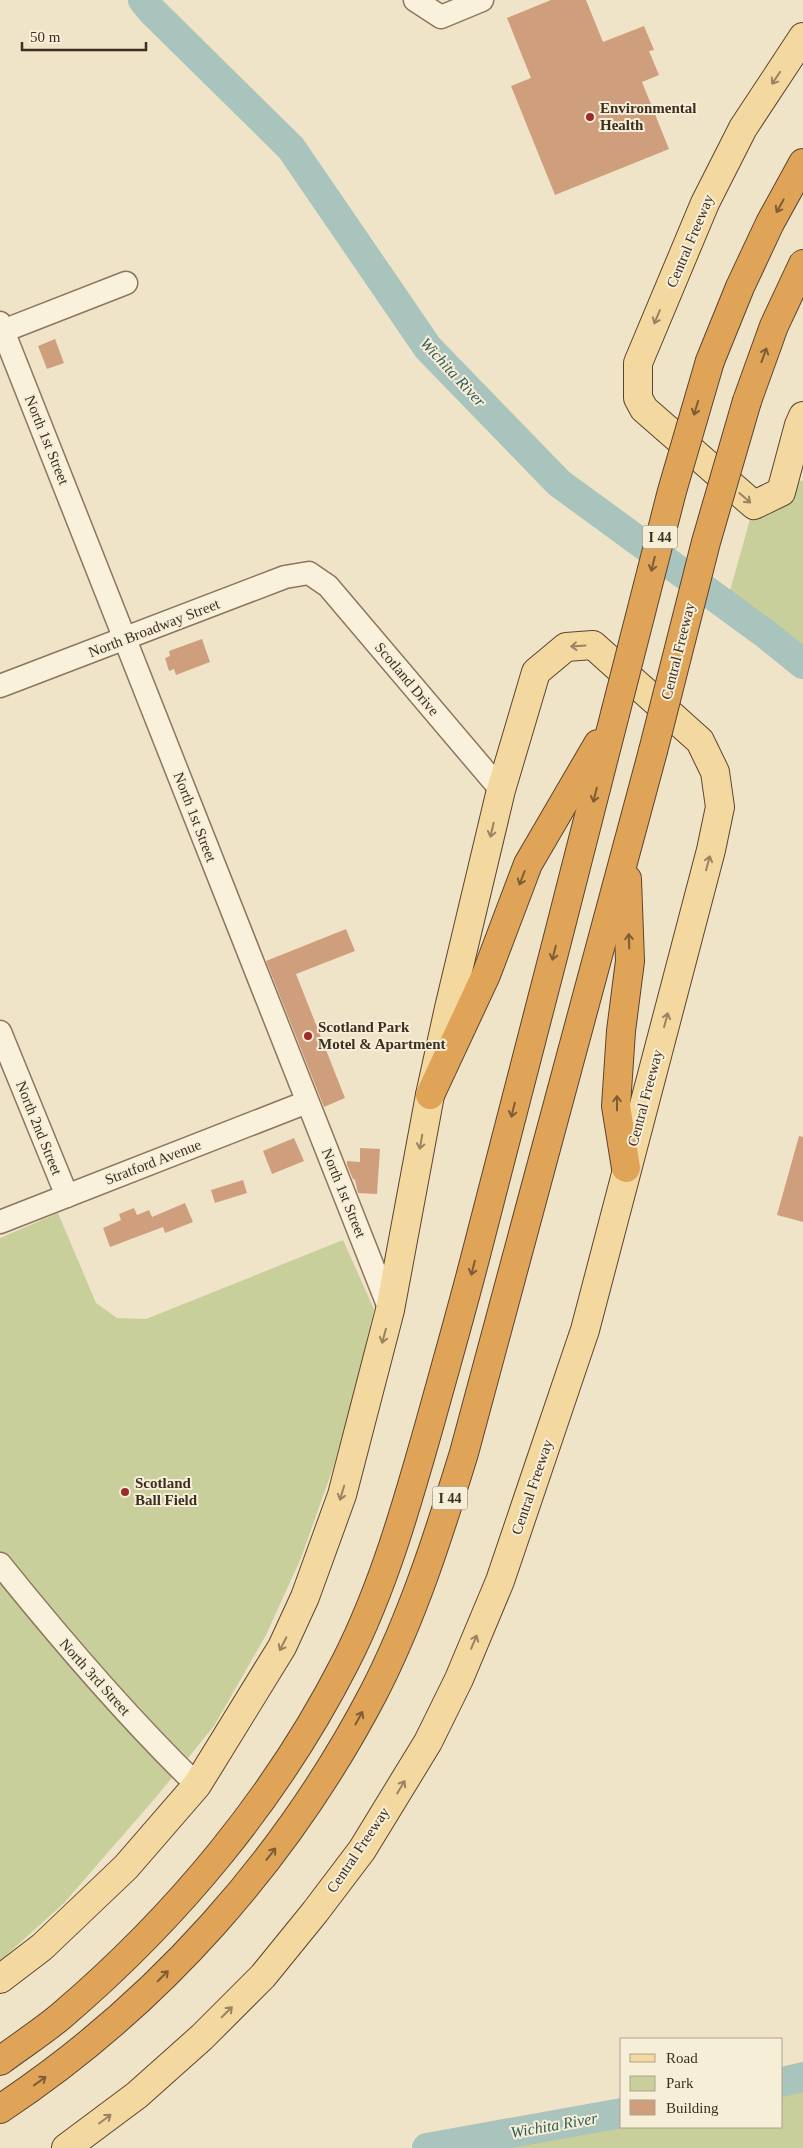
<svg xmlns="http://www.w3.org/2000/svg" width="803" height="2148" viewBox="0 0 803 2148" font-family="'Times New Roman',serif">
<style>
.green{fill:#c9cf9b}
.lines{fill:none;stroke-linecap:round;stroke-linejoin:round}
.river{stroke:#a9c4bc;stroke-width:30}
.building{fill:#cf9f7d}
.minor-casing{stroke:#8d765c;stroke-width:25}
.major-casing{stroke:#5b4430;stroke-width:30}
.highway-casing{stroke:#5b4430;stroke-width:30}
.minor{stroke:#faf1dc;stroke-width:22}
.major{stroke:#f3d9a0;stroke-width:28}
.highway{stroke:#e0a458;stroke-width:28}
.highway-bridge-casing{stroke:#5b4430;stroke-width:30;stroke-linecap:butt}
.highway-bridge{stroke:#e0a458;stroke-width:28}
.oneway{stroke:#988460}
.oneway2{stroke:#7e5d36}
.poi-dot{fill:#9e2a2b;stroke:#f7eed8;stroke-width:2}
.labels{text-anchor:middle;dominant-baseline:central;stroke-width:4;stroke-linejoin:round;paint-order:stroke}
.shield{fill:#f7eed8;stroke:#756857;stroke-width:1}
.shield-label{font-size:14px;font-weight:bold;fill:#3d2e20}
.poi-label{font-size:15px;font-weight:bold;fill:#3d2e20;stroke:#f7eed8;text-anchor:start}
.street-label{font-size:15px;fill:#3d2e20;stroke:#f7eed8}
.water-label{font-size:16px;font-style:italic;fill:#2f5d5a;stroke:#f7eed8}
</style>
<rect width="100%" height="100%" fill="#f0e4c8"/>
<g class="green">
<path d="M803,480V664L726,605L754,505Z"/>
<path d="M58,1213L96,1303L117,1318L146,1319L343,1240L374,1309L356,1386L333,1468L301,1558L266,1635L214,1726L157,1796L64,1903L0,1961V1238Z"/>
<path d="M803,2077V2148H427L622,2113V2127H782V2082Z"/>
</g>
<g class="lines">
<g class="river">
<path d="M143,0L152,11L291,148L428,348L559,483L767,635L803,664"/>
<path d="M782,2082L803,2077"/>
<path d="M427,2148L622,2113"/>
</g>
</g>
<g class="building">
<path d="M551,0H586L603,42L644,26L654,50L649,51L659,75L642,82L669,149L555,195L511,86L531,78L507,18Z"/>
<path d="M55,339L64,363L47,369L38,346Z"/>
<path d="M202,639L210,662L176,675L174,669L169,671L165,658L170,656L169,651Z"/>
<path d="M346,929L355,951L296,974L345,1098L324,1107L266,961Z"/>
<path d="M799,1136L803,1137V1222L777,1215Z"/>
<path d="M294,1138L304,1161L272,1174L263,1151Z"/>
<path d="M360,1148L380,1149L377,1194L358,1193L355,1180L353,1179L347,1165V1161L360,1162Z"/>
<path d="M243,1180L247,1193L215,1203L211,1190Z"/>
<path d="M185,1203L193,1222L165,1233L163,1227L110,1247L103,1228L121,1220L119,1214L134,1208L137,1215L149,1210L152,1217Z"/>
</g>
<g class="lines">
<defs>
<g id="minor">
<path d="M415,0L441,17L482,0"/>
<path d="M0,323L390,1310"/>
<path d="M3,331L126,283"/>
<path d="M0,686L285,577L309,573L328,586L501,790"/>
<path d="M0,1032L67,1196"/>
<path d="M0,1222L307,1102"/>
<path d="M0,1564C62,1641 126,1716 197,1785"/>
</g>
<g id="major">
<path d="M803,37L743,128L705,203L638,363V398L644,409L754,505L781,492L799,425L803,416"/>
<path d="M0,1979L42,1947L126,1867L197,1785L282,1647L305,1597L342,1495L390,1310L430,1095L449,1008L501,790L536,672L566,647L593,645L700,741L715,772L720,807L711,850L585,1330L500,1581L459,1679L428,1742L362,1850L315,1912L263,1976L202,2037L137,2095L66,2148"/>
</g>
<g id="highway">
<path d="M710,361L740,287L770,223L803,163"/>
<path d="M747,401L774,326L803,264"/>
<path d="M430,1095L486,975L528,864L598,744"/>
<path d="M626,1168L616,1106L621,1031L630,961L627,879"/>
<path d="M0,2061C20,2046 42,2032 61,2016C177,1917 277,1797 346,1661C384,1586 407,1504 430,1423C446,1365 463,1306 478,1247C524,1069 570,892 615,714"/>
<path d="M0,2109C157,2005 287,1859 374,1692C413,1616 439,1534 464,1453L653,751"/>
</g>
</defs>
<use href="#minor" class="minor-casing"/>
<use href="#major" class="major-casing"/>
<use href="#highway" class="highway-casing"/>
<use href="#minor" class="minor"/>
<use href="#major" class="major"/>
<use href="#highway" class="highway"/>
<defs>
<g id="highway-bridge">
<path d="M615,714L672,491L710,361"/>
<path d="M653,751L706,542L747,401"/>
</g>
</defs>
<use href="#highway-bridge" class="highway-bridge-casing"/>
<use href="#highway-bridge" class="highway-bridge"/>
</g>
<defs><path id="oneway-shaft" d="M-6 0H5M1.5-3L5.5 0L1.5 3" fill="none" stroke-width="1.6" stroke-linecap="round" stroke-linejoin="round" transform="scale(1.25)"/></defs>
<g class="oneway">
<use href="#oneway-shaft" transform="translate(776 78) rotate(124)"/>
<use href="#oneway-shaft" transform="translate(657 317) rotate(113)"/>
<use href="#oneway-shaft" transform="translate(745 498) rotate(41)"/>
<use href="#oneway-shaft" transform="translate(578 646) rotate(176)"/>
<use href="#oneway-shaft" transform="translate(492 830) rotate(103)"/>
<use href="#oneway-shaft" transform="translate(708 863) rotate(-75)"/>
<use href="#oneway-shaft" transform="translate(666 1020) rotate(-75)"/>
<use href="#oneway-shaft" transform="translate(421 1142) rotate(100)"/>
<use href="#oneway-shaft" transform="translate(384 1336) rotate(105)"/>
<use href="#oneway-shaft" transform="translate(342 1493) rotate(107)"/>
<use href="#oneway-shaft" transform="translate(474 1642) rotate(-67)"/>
<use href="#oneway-shaft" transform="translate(283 1644) rotate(117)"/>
<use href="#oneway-shaft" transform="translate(401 1787) rotate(-59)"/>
<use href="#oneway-shaft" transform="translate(227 2012) rotate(-45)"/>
<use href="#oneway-shaft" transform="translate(105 2119) rotate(-37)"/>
</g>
<g class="oneway2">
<use href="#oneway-shaft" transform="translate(780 206) rotate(119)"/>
<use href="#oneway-shaft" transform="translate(764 355) rotate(-70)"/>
<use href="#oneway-shaft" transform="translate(696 408) rotate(107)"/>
<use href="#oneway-shaft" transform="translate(653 564) rotate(104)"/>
<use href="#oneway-shaft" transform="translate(595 795) rotate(104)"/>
<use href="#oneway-shaft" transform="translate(522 878) rotate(111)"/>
<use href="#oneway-shaft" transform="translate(629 941) rotate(-92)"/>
<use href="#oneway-shaft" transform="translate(554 953) rotate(104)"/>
<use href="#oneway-shaft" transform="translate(617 1103) rotate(-90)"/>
<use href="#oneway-shaft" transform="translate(513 1110) rotate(104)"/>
<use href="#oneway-shaft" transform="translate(473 1268) rotate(104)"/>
<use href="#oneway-shaft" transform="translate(359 1718) rotate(-61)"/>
<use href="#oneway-shaft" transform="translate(271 1854) rotate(-52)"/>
<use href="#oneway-shaft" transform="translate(163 1976) rotate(-45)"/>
<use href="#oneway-shaft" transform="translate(40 2081) rotate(-36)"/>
</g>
<g class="poi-dot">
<circle cx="590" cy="117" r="5"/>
<circle cx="308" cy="1036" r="5"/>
<circle cx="125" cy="1492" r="5"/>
</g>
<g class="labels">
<g class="shield">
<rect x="642.5" y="525.5" width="35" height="23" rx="4"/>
<rect x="432.5" y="1486.5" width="35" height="23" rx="4"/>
</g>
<g class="shield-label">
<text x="660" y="537">I 44</text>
<text x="450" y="1498">I 44</text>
</g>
<g class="poi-label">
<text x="600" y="108">Environmental<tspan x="600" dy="17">Health</tspan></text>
<text x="318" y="1027">Scotland Park<tspan x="318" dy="17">Motel &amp; Apartment</tspan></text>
<text x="135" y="1483">Scotland<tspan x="135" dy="17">Ball Field</tspan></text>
</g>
<g class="street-label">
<text transform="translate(690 241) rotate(-67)">Central Freeway</text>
<text transform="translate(47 440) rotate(68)">North 1st Street</text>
<text transform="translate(154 628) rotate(-21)">North Broadway Street</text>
<text transform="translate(678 651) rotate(-76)">Central Freeway</text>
<text transform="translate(407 679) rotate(50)">Scotland Drive</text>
<text transform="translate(195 817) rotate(69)">North 1st Street</text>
<text transform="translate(645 1098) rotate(-75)">Central Freeway</text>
<text transform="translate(39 1128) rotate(68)">North 2nd Street</text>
<text transform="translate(153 1162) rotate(-21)">Stratford Avenue</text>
<text transform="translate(344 1193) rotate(68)">North 1st Street</text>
<text transform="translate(532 1487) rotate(-71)">Central Freeway</text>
<text transform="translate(95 1677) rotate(48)">North 3rd Street</text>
<text transform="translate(358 1850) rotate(-56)">Central Freeway</text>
</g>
<g class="water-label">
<text transform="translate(453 372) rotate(47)">Wichita River</text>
<text transform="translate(554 2125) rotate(-10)">Wichita River</text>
</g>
</g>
<rect x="620" y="2038" width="162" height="90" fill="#f7eed8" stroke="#ada18e"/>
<rect x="630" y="2054" width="25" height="8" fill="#f3d9a0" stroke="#ada18e"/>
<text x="666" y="2063" font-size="15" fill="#3d2e20">Road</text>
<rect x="630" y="2076" width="25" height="15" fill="#c9cf9b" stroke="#ada18e"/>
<text x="666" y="2088" font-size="15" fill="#3d2e20">Park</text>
<rect x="630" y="2100" width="25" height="15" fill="#cf9f7d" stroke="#ada18e"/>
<text x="666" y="2113" font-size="15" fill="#3d2e20">Building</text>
<path d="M22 42v8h124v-8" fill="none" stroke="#3d2e20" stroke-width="2.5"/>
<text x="30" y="42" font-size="15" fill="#3d2e20" stroke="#f7eed8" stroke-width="4" paint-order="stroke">50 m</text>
</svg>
